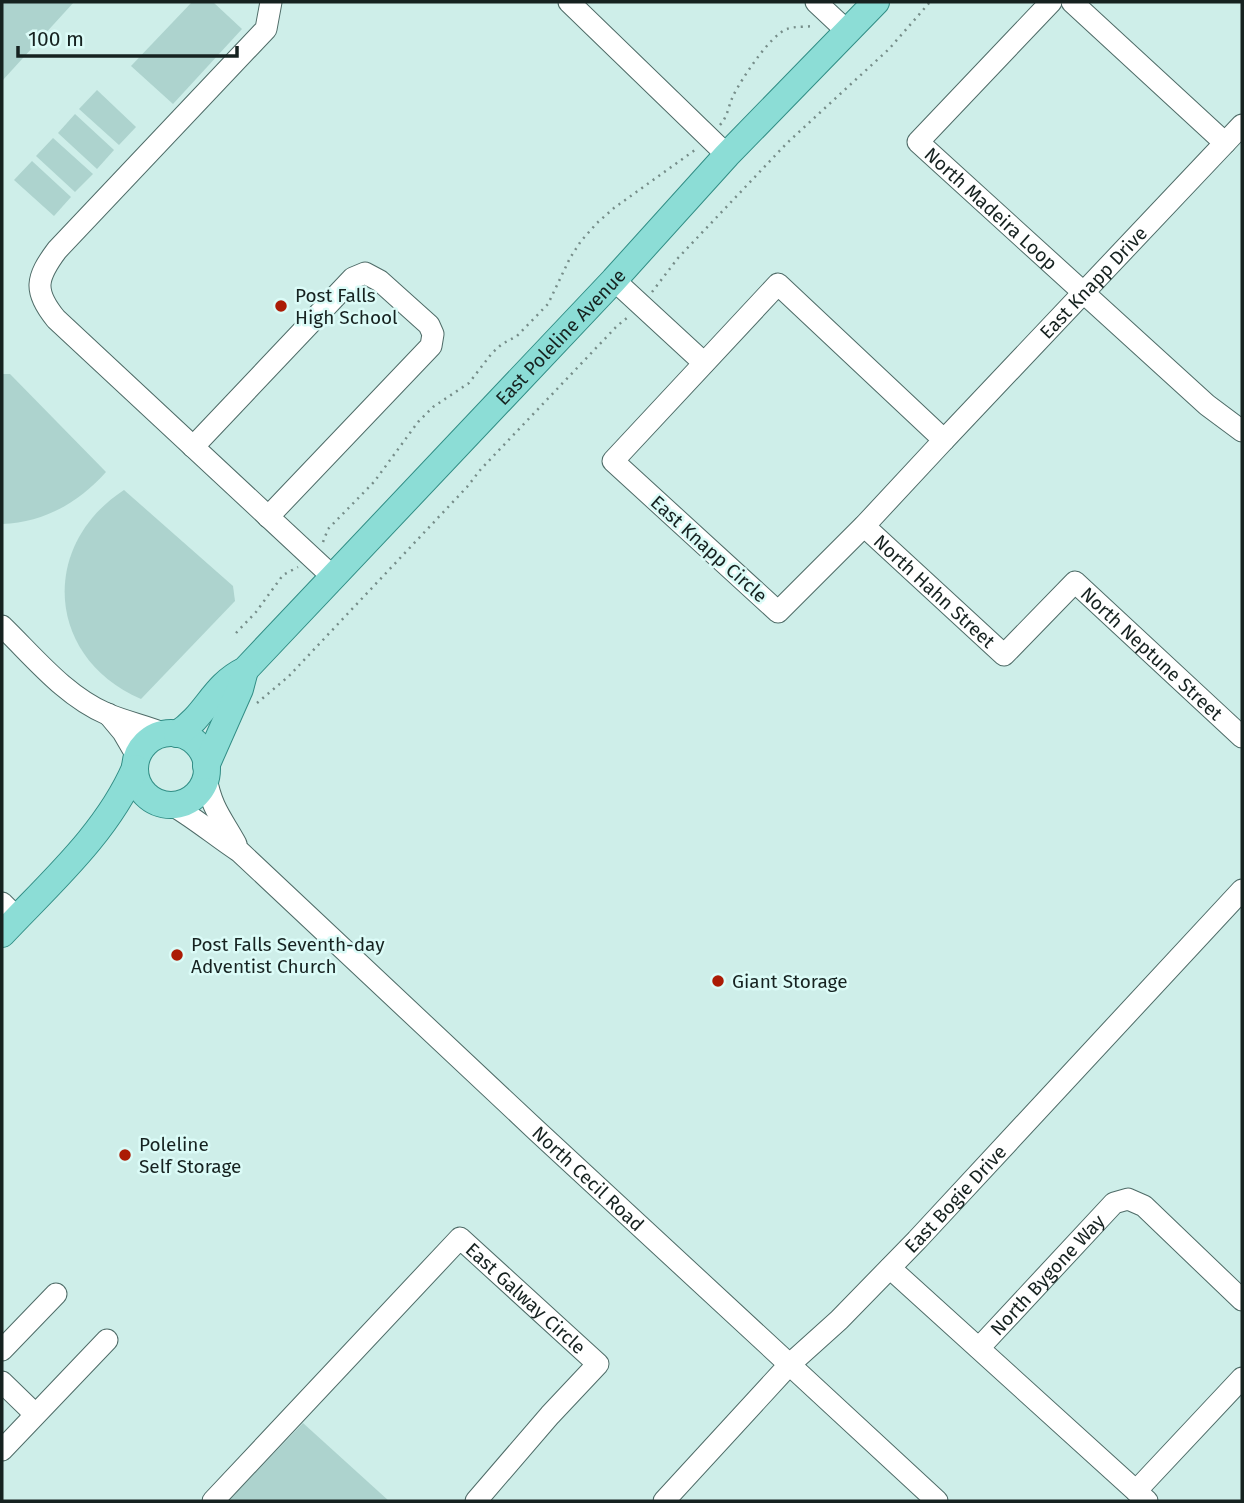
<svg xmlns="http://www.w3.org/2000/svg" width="1244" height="1503" viewBox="0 0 1244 1503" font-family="'Fira Sans',sans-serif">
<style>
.green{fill:#add3ce}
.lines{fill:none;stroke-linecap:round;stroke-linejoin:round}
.minor-casing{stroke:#4e6b67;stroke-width:23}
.major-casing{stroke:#318d85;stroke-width:28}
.path{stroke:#768d89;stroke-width:2.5;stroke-dasharray:2 5;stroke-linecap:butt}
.minor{stroke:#fff;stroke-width:21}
.major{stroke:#8cddd6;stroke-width:26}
.poi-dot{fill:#ab1b05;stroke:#dbfbf7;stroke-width:2.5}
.labels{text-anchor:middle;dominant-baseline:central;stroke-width:5;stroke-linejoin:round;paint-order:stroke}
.street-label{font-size:19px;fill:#162220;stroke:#dbfbf7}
.poi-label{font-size:19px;fill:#162220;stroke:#dbfbf7;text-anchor:start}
</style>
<rect width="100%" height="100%" fill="#ceeee9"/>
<g class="green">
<path d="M2,2H74L2,81Z"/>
<path d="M192,2H213L242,29L173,104L131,66Z"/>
<path d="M97,90L136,127L119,145L79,109Z"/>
<path d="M75,114L114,150L97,169L58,133Z"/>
<path d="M53,138L93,174L75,192L36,156Z"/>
<path d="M32,161L71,197L54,216L14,180Z"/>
<path d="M2,374H10L106,472C78,503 45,522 2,524Z"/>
<path d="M124,490L233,586L235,601L141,699C47,659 38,546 124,490Z"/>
<path d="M303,1423L389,1501H228Z"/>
</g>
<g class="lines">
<defs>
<g id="minor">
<path d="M271,2L266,29L57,250C36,278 33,291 56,319L333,577"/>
<path d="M569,2L727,155"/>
<path d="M816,2L848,32"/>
<path id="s1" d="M1051,2L918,142L1207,405L1242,431"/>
<path d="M1072,2L1225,143"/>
<path d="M614,280L704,363"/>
<path d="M778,284L944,440L864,526L778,612L613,461Z"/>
<path id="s2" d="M944,440L1242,125"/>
<path d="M193,447L353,278L365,273L380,281L429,325L433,334L431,346L268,517"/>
<path id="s3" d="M864,526L1004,655L1075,582L1242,737"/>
<path d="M2,626C34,657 65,696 107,714C126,722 146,726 165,734"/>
<path d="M108,714L123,732L137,756"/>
<path d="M206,778C212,809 221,817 236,844"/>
<path id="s4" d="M172,805C196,819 217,837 240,852L536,1130L937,1501"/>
<path d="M2,903L17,918"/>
<path d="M890,1268L1147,1501"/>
<path id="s5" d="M979,1348L1114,1203L1128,1199L1144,1206L1242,1300"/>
<path d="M2,1350L56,1294"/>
<path d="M2,1382L35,1414"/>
<path d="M2,1450L107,1340"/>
<path d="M1136,1491L1242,1378"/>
<path id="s6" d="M213,1501L460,1238L598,1364L550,1415L476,1501"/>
<path id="s7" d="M664,1501L789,1365L839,1320L917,1240L1242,890"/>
</g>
<g id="major">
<circle cx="171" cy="769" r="36"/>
<path id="s8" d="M177,734C207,715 212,686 245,670L614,280L727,155L876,2"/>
<path d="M206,766L240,689L245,670"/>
<path d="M2,934C50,883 107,833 135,768"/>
</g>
</defs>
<use href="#minor" class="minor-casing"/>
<use href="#major" class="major-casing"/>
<g class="path">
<path d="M720,125C728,116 728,107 733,96C741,80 770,35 787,29C795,26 806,27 814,26"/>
<path d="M652,292L678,258L787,143L889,49L930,2"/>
<path d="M323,542L328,529L374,482L418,422L433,407L469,383L492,353L502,344L517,336L548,304L570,258L581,241L597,223L614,208L695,150"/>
<path d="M236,633L256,612L283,575L298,567"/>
<path d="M257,703L289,676L467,487L481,469L617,326L628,317"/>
</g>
<use href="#minor" class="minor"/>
<use href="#major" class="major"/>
</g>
<g class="poi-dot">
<circle cx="281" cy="306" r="7"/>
<circle cx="177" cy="955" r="7"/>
<circle cx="718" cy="981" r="7"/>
<circle cx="125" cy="1155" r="7"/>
</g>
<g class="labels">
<g class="street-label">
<text stroke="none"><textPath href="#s1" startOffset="292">North Madeira Loop</textPath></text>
<text stroke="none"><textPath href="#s2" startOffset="217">East Knapp Drive</textPath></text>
<text stroke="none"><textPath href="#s8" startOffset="553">East Poleline Avenue</textPath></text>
<text transform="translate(709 549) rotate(42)">East Knapp Circle</text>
<text stroke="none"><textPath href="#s3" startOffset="96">North Hahn Street</textPath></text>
<text stroke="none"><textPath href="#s3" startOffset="397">North Neptune Street</textPath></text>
<text stroke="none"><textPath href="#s4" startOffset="560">North Cecil Road</textPath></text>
<text stroke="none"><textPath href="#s7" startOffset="420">East Bogie Drive</textPath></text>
<text stroke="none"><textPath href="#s5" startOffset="100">North Bygone Way</textPath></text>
<text stroke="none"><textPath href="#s6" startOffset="450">East Galway Circle</textPath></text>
</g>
<g class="poi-label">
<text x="295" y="295">Post Falls<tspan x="295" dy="22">High School</tspan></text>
<text x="191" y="944">Post Falls Seventh-day<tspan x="191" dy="22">Adventist Church</tspan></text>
<text x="732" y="981">Giant Storage</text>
<text x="139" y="1144">Poleline<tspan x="139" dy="22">Self Storage</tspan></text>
</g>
</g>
<rect width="1244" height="1503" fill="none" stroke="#162220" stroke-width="7"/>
<path d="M18 46v10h219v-10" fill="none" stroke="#162220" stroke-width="3.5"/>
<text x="28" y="46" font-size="21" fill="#162220" stroke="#dbfbf7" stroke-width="5" paint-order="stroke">100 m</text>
</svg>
